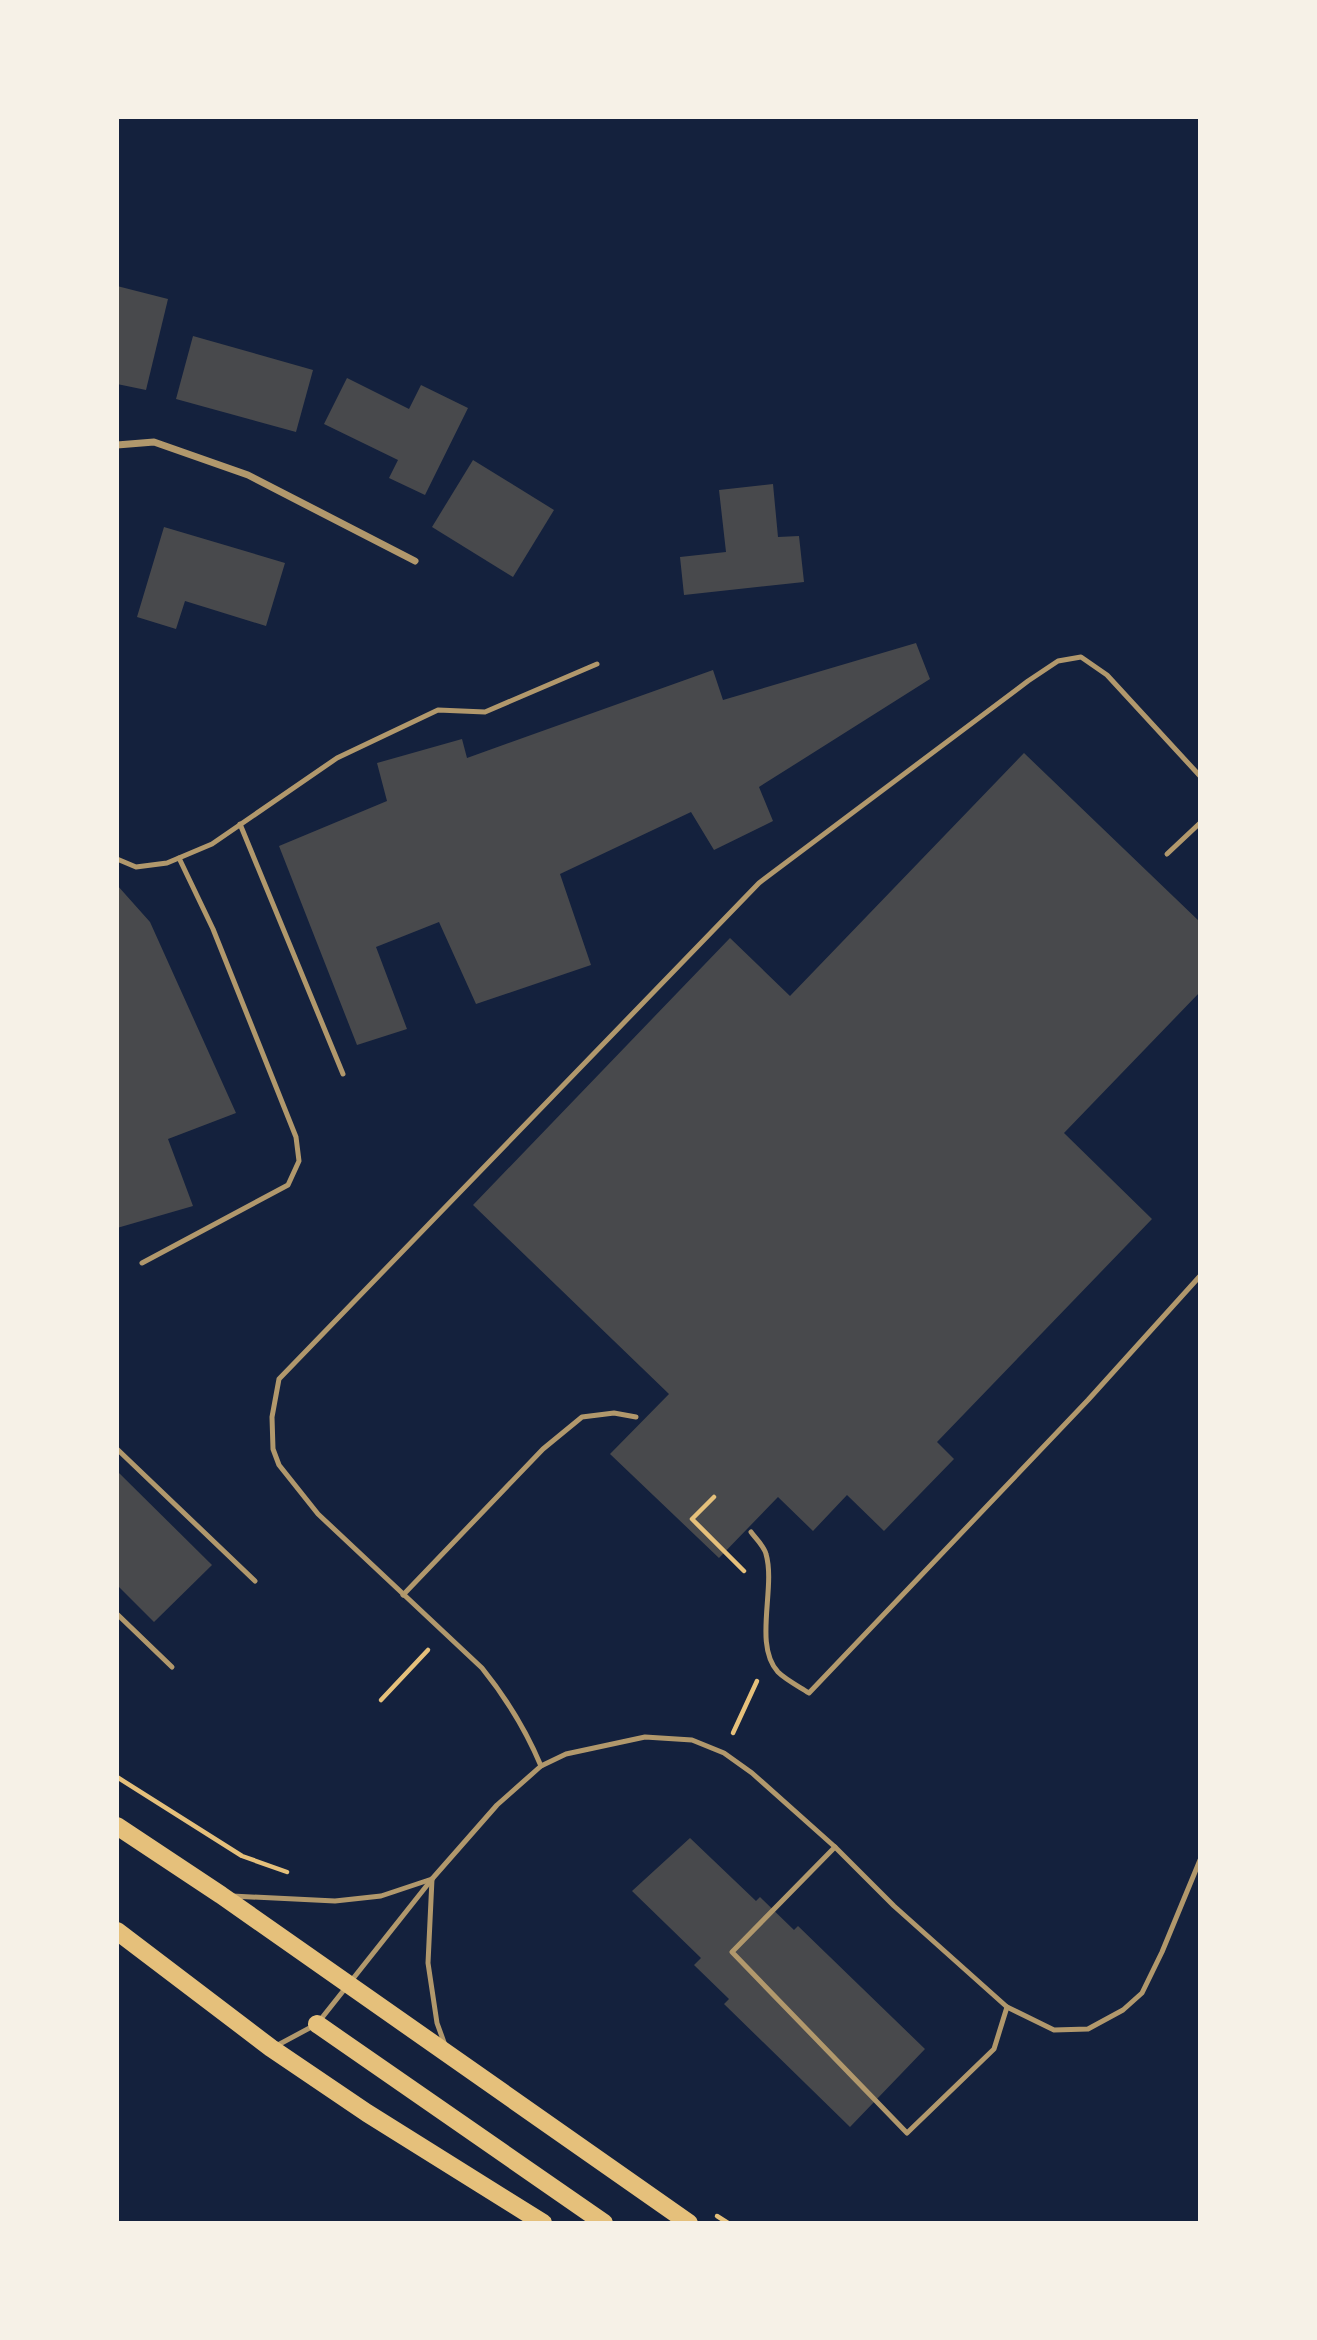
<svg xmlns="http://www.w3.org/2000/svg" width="1317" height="2340" viewBox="0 0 1317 2340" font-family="Commissioner,sans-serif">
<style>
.building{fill:#48494c}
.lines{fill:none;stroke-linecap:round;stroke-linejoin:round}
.path{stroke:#e5c07b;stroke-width:4.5}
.service{stroke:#b1986c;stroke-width:5}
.minor{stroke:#b1986c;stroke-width:7}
.primary{stroke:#e5c07b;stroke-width:18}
</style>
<rect width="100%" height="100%" fill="#14213d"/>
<g class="building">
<path d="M117,286L168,299L146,390L117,384Z"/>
<path d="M193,336L313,370L296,432L176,399Z"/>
<path d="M347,378L409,409L421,385L468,408L425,495L389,478L398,460L324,424Z"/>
<path d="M473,460L554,510L513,577L432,527Z"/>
<path d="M773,484L778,537L799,536L804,582L684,595L680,557L726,552L719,490Z"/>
<path d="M164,527L285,563L266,626L185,601L176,629L137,617Z"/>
<path d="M916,643L930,679L759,787L773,821L714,850L691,812L560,874L591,965L476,1004L439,922L376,947L407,1029L357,1045L279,846L387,801L377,763L462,739L467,758L713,670L723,700Z"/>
<path d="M1024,753L1200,922V992L1064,1133L1152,1219L937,1442L954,1459L884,1531L847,1495L813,1531L778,1497L719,1558L610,1454L669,1394L473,1205L730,938L790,996Z"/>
<path d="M117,885L150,922L236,1113L168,1139L193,1206L117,1228Z"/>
<path d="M117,1471L212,1565L154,1622L117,1585Z"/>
<path d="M690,1838L756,1901L760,1897L794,1930L798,1926L925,2049L850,2127L724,2004L729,1999L694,1965L701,1958L632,1891Z"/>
</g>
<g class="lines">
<g class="path">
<path d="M714,1497L692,1519L744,1571"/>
<path d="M381,1700L428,1650"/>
<path d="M733,1733L757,1681"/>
<path d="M117,1777L242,1856L287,1872"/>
<path d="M717,2216L728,2223"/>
</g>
<g class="service">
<path d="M240,824L343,1074"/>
<path d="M1167,854L1200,823"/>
<path d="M117,859L136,867L167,863L212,844L337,758L438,710L485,712L597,664"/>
<path d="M142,1263L288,1185L299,1161L296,1137L213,929L179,858"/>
<path d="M117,1449L255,1581"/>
<path d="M751,1532C756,1539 764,1546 766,1554C776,1588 753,1645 778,1672C786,1680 800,1687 809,1693L1088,1400L1200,1276"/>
<path d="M403,1595L543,1449L582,1417L614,1413L636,1417"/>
<path d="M117,1614L172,1667"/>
<path d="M541,1766C526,1730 507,1699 482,1668L318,1514L279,1465L273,1449L272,1417L279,1379L759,883L1028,681L1058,661L1081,657L1107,675L1200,776"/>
<path d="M835,1847L732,1952L907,2133L994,2049L1007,2007"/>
<path d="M432,1879L428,1963L437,2023L445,2045"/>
<path d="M232,1896L335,1901L381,1896L432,1879"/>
<path d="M276,2046L317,2024L432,1879L497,1805L541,1766L566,1754L645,1737L692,1740L724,1753L752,1773L835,1847L894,1906L1007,2007L1054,2030L1088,2029L1123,2010L1142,1993L1162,1952L1200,1860"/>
</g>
<path class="minor" d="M117,445L154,442L248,475L415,561"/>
<g class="primary">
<path d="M117,1826L221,1895L689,2223"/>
<path d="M117,1931L271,2048L367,2113L543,2223"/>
<path d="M317,2024L604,2223"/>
</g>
</g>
<rect width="1317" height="2340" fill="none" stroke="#f6f1e7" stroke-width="238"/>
</svg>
